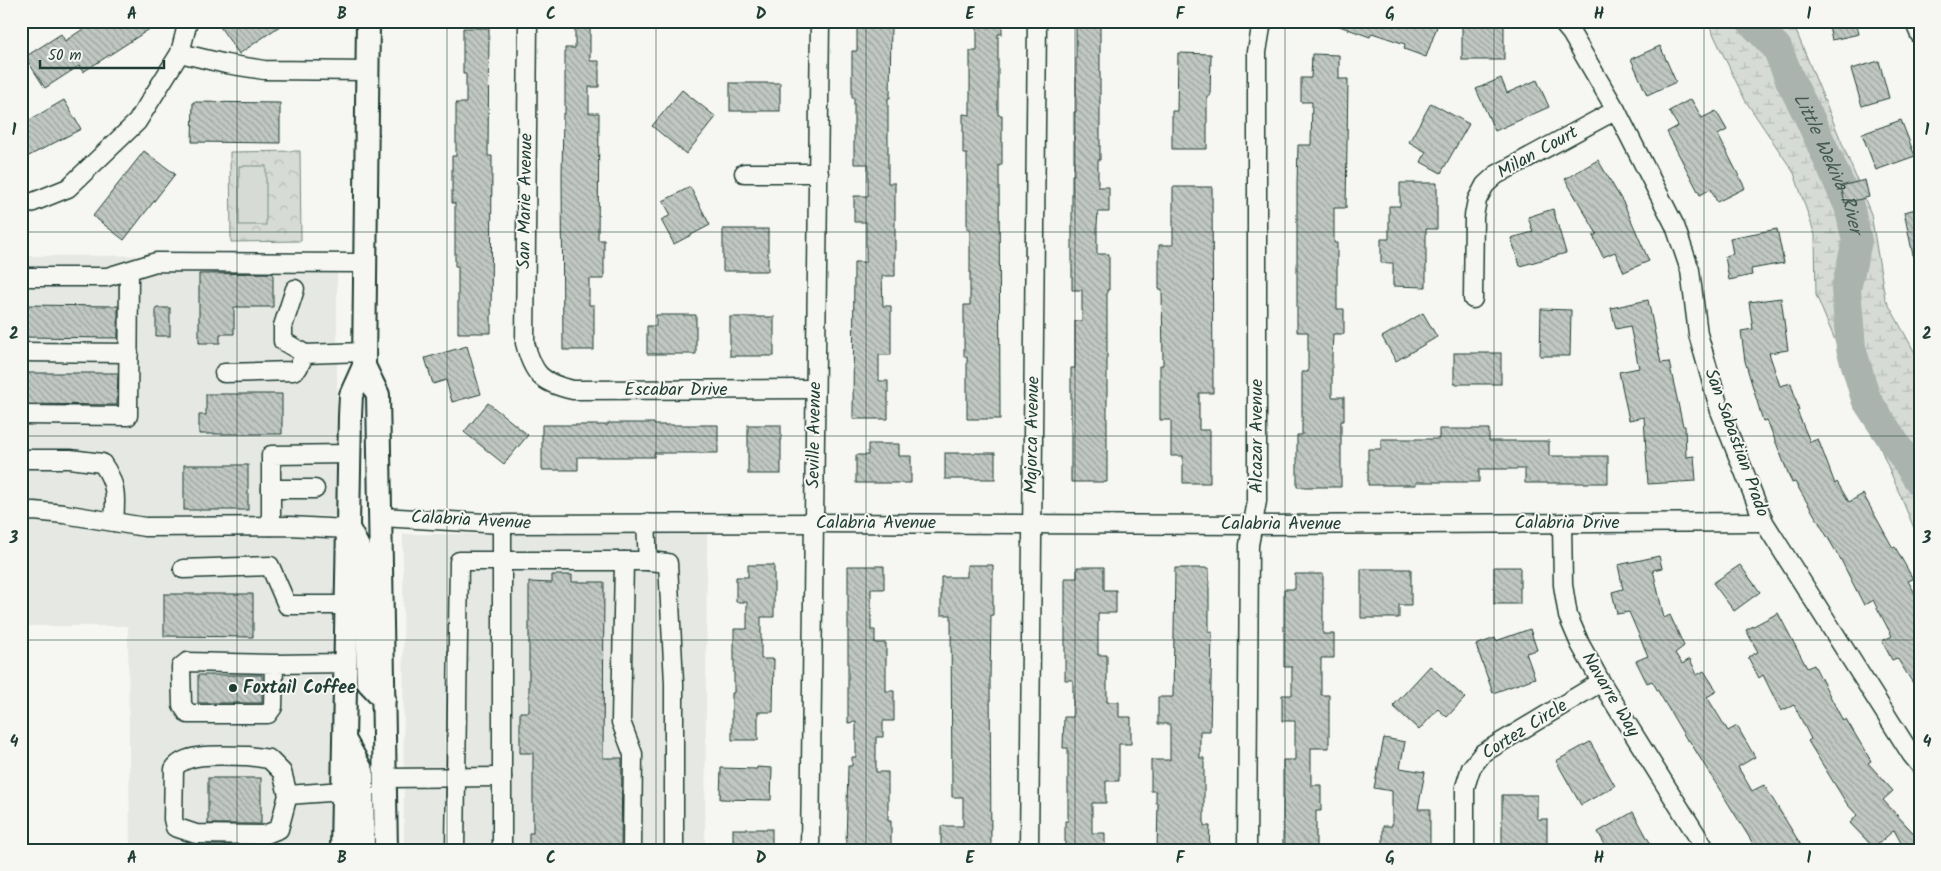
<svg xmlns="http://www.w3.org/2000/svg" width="1941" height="871" viewBox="0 0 1941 871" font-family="Kalam,sans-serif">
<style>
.built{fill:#e6e8e4}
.wetland{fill:url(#wetland-marsh);stroke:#7a8c85}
.park{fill:url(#park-crowns);stroke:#7a8c85}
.pitch{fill:#d6dbd6;stroke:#7a8c85}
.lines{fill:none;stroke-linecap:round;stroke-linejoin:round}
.river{stroke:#aab3ae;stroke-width:30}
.building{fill:url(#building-back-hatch);stroke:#1f3d34}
.minor-casing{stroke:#1f3d34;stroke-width:21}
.major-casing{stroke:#1f3d34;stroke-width:26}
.minor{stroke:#f6f6f2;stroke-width:18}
.major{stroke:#f6f6f2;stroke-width:22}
.grid{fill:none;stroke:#1f3d34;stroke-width:1;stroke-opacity:0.55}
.poi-dot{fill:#1f3d34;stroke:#f6f6f2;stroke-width:2}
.labels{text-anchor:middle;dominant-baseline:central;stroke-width:4;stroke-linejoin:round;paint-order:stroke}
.street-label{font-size:18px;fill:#1f3d34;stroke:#f6f6f2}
.poi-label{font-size:18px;font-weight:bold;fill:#1f3d34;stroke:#f6f6f2;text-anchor:start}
.water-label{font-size:19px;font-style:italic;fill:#425a52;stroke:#f6f6f2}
.neatline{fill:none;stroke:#1f3d34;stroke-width:2}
.grid-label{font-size:16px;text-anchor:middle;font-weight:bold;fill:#1f3d34}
</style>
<defs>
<pattern id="wetland-marsh" width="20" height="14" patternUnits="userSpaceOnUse" patternTransform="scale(1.25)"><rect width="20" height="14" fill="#d6dbd6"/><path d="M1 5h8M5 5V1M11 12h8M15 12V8" fill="none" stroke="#b7bdb8"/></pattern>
<pattern id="park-crowns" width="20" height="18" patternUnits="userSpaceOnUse" patternTransform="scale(1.25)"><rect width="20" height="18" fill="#d6dbd6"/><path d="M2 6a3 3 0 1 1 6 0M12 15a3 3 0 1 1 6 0" fill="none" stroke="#b7bdb8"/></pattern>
<pattern id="building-back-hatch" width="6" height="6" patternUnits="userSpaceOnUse" patternTransform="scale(1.25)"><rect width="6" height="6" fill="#c1c8c3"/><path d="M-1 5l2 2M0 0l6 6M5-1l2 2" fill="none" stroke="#9ca49f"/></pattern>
</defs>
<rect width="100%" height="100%" fill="#f6f6f2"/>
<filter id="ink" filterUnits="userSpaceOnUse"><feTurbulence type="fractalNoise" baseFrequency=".02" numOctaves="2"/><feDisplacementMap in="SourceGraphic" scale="10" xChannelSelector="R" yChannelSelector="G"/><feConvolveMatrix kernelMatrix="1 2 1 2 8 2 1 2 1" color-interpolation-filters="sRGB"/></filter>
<g filter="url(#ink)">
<g class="built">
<path d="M337,255V516L146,517L66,504L35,502L21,503V256Z"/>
<path d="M34,521L63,523L145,536L337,535L334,850H130L128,626H21V522Z"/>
<path d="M707,533L705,850H404L403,534Z"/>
</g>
<path class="wetland" d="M1707,21H1792L1871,214L1885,298L1920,362V537L1914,528L1816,295L1815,235L1794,173L1745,100Z"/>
<path class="park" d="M300,151L301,241L231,242L230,152Z"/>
<rect class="pitch" x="239" y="166" width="27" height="59"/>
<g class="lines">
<path class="river" id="s1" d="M1751,21L1777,48L1791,82L1810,119L1849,206L1857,241L1846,289L1851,348L1866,399L1920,482"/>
</g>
<g class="building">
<path d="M95,21H162L83,72L79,66L45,88L25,57L61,34L65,41Z"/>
<path d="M216,21H287L239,54Z"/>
<path d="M575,21H590V61H599V87H589V113H599L598,240H604V279H589V305H594V350H563L562,176L563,113H565V48H575Z"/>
<path d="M857,21H891L890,98H888V183H895V276H882L883,306H891V355H879V381H888V419H853L854,262H866V222H854V196H868V164H854V98H852V51H857Z"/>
<path d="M977,21H1002V34H998V115H1002V165H999L1000,419H967V357H964V305H970V229H967V154H963V114L970,115V51H977Z"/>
<path d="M1076,21H1100V160H1098V187H1109V212H1098L1097,225V254H1109V290H1107V482H1071V368H1075V321H1082V290H1072V175H1074V112H1076Z"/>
<path d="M1331,21H1439L1426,57L1404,49L1405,44L1372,33L1370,37L1331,23Z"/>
<path d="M1828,21H1856L1859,34L1832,40Z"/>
<rect x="1462" y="23" width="42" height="37"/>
<path d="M463,28H489L488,156H492L491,333H458V266H455V203H452V156H456V103H466V74H463Z"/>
<path d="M1660,46L1676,82L1647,95L1631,59Z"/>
<path d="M1178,53L1211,54L1210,96H1207V149H1172V111H1177Z"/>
<path d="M1312,54L1339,55V79H1348L1346,208H1334V243H1337V309H1344V334H1333L1332,355V397H1344V421H1341V487H1297V435H1302V372H1308V332H1297V184L1298,145H1311L1312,102H1301V78H1311Z"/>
<path d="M1879,61L1889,98L1862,106L1851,69Z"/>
<path d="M1501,78L1507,93L1537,80L1549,107L1495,131L1476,89Z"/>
<rect x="730" y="83" width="50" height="28"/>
<path d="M682,90L716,117L686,154L652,126Z"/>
<path d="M1691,99L1702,118L1716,111L1727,130L1718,135L1745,188L1717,202L1711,189L1700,195L1667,132L1678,126L1669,111Z"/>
<path d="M64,100L81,129L21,160V125Z"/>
<path d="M193,102L280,103V143L192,142Z"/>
<path d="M1431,103L1469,124L1441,173L1421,162L1426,152L1409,142Z"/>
<path d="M1901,120L1915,156L1876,170L1862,134Z"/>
<path d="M144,151L175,174L124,240L93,216Z"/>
<path d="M1598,160L1624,204L1649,261L1624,272L1615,252L1603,257L1593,236L1597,234L1565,179Z"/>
<path d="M1865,180L1869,197L1845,203L1841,186Z"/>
<path d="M1400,183H1437V229H1426V287L1393,286V263H1381V239H1389V206H1400Z"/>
<path d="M690,187L710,225L674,244L661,220L671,215L663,201Z"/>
<path d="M1173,187H1212L1213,393H1199V430H1210V483H1183V456H1171V420H1160V365H1163L1162,289H1159V245H1173Z"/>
<path d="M1920,208V259L1914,260L1904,212Z"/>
<path d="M1553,209L1566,253L1520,266L1511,238L1533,232L1528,217Z"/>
<rect x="723" y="229" width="45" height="42"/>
<path d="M1777,229L1784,263L1751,269L1752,275L1729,280L1725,256L1733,254L1730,238Z"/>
<path d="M273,273V307H234V334H220V343H199V274Z"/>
<path d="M1781,298L1788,350L1769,353L1780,386L1791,383L1799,410L1797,411L1810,442L1818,439L1835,484L1837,482L1849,502L1863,494L1893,548L1895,547L1913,579L1908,581L1920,602V694L1897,658L1892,660L1882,641L1892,636L1873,600L1864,605L1841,560L1795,482L1792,483L1767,420L1763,421L1745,361L1741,331L1753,329L1749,302Z"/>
<path d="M1648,300L1661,363L1669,362L1683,426H1685L1686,457L1694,456L1696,481L1648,484L1644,417L1629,420L1619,372L1639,368L1630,326L1616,329L1611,308Z"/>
<path d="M21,305L118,306V338L21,337Z"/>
<rect x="156" y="308" width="14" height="28"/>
<path d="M1541,309L1571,310L1570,356H1540Z"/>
<path d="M1423,313L1437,337L1396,361L1382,337Z"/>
<path d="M656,315H696V354H647V326H656Z"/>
<rect x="730" y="317" width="44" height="39"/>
<path d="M467,346L481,394L452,402L446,380L433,384L425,358Z"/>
<rect x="1454" y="353" width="47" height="31"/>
<path d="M21,373H118L117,405L21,404Z"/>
<path d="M206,394H282V434H199V415H206Z"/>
<path d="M488,403L528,435L504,464L464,432Z"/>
<path d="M608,423H654V425H718V453H654V457H578V470H542V425H608Z"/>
<rect x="748" y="425" width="33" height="49"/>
<path d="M1439,429H1489V441H1549V456H1608V483H1525V469H1479V482H1416V485H1368V449H1381V439H1439Z"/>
<path d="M868,444H899V456H911V483H856V455H868Z"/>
<rect x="945" y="453" width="50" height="26"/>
<rect x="184" y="465" width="64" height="45"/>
<path d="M1659,556L1662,568L1653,570L1664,618L1670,615L1684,646L1675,653L1682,664L1690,659L1697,675L1704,671L1717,691L1707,697L1728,731L1737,726L1755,757L1738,767L1752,791L1764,785L1804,850H1757L1689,740H1687L1652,681L1647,683L1636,661L1648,656L1629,612L1617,614L1612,592L1623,589L1618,565Z"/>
<path d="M748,565H774V617H761V659H774L773,712H758V740H732V693H734V629H747V602H736V577H748Z"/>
<path d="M967,565H993V615H991L990,678L991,850H941V826H963V797H952L951,615H941V577H967Z"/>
<path d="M1740,565L1760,592L1734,611L1713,583Z"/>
<path d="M848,566H884V589H871V630H875V643H886V691H894V721H883V737H876V772H888V821H891V850H857V846H846L848,766H852V757H856V722L848,723Z"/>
<path d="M1077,567H1104V590H1116V613H1098V655H1107V702H1119V717H1131V744H1119V781H1106V803H1092V833H1105V850H1065V821H1068V748H1063L1064,717H1073V680H1065V578H1077Z"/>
<rect x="1494" y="567" width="26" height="37"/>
<path d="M1175,568H1209V632H1212L1210,731H1200V758H1204V826H1210L1209,850L1157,849L1158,803H1156V791H1151V760H1170V724H1158V697H1173Z"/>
<path d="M1361,569H1411V605H1399V618H1361Z"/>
<path d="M1295,574H1323V634H1334V658H1321V695H1329V748H1311V785H1321V811H1316V850H1283V760H1295V721H1282V695H1292V667H1284V589H1295Z"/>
<path d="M552,575H572V582H604L603,758H622L621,850H529V833H533V753H520V712H529V582L552,583Z"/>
<path d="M164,594H253V637L164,636Z"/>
<path d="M1778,613L1807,668L1814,665L1843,721L1846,719L1871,761L1868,763L1893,791L1883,800L1920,840V850H1905L1894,830L1874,848L1850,823L1857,815L1847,804L1808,741L1811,739L1794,705L1781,711L1763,675L1759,678L1748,657L1758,652L1746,630Z"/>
<path d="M1530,629L1537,650L1526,653L1535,678L1493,693L1476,645L1495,638L1496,641Z"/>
<path d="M1430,666L1465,698L1447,717L1438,709L1419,730L1393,706Z"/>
<rect x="198" y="675" width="64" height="28"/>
<path d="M1384,738L1405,742L1400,768L1425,772L1418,809H1430V850H1391V847H1383V826H1392V791L1374,788Z"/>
<path d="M1590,742L1615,786L1581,805L1556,761Z"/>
<path d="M757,767L772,768L771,800L720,799L721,768L757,769Z"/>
<rect x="208" y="778" width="53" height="46"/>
<path d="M1502,795H1537V819H1547V844H1502Z"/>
<path d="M1633,812L1654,850H1608L1598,832Z"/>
<rect x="733" y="829" width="39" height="21"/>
<rect x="208" y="845" width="45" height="5"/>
</g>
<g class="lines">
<defs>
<g id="minor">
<path d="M528,21L525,343C533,374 541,383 573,390L815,389"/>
<path d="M1561,21L1571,33L1616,110L1675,226L1690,270L1698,334L1720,411L1764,522L1911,754L1920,765"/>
<path d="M1914,21L1920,35"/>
<path d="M180,53L226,64L264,70L368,71"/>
<path d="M744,173H819"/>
<path d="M21,207L68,188L137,122L180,53L188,21"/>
<path d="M21,277H107L156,262L366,263"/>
<path d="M295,289L283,326V341L305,354"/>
<path d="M1473,299L1474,216L1477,200L1485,185L1496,175L1616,110"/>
<path d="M21,352L129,353"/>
<path d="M224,373L293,371L298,368L305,354L364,352"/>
<path d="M21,415L128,416L129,271"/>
<path d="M21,459H70L102,463C117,484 116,497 114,522"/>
<path d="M271,489H315"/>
<path d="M21,512L34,511L64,514L145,527L289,526L348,529"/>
<path d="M381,517L502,524L814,523L1253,525L1764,522"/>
<path d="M1562,523L1563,585L1568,616L1580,644L1601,682L1706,850"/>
<path d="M271,526V455L350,454"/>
<path d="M624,561L621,722L633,754L632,850"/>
<path d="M648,561L668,563L674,683V850"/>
<path d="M183,569L270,566L287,605H347"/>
<path d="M274,664L273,707L268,714H188L182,705L181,667L187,662L274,664L347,663"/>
<path d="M248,756L269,759L282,772L288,795L279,829L264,835L196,834L175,827L173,819L174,769C185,751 228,756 248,756Z"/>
<path d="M385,778L502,777"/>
<path d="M288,795L343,791"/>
<path d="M455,850L459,561H648L646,523"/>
<path d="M502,850V524"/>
<path d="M810,850L820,21"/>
<path d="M1029,850L1037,21"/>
<path d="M1247,850L1249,545L1257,501V52L1262,21"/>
<path d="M1465,850V787L1471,768L1483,753L1601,682"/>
</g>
<g id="major">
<path d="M364,366L378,395L386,850"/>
<path d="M349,530L366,562L368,682L384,699"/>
<path d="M345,741L362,771L363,850"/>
<path d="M342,850L350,416L351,395L364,366L368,21"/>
</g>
</defs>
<use href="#minor" class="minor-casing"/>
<use href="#major" class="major-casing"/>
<use href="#minor" class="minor"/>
<use href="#major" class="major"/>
</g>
</g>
<path class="grid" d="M237,21V850M447,21V850M656,21V850M866,21V850M1075,21V850M1285,21V850M1494,21V850M1704,21V850M21,232H1920M21,436H1920M21,640H1920"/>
<circle class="poi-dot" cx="233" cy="688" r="5"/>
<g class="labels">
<g class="street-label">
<text transform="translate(1538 153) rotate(-29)">Milan Court</text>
<text transform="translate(526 201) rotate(-89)">San Marie Avenue</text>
<text x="676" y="390">Escabar Drive</text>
<text transform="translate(815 435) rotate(-89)">Seville Avenue</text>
<text transform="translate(1033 435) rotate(-89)">Majorca Avenue</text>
<text transform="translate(1257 436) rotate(-90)">Alcazar Avenue</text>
<text transform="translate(1736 443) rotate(70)">San Sabastian Prado</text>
<text transform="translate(471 521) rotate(3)">Calabria Avenue</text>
<text x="876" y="523">Calabria Avenue</text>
<text x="1567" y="523">Calabria Drive</text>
<text x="1281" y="524">Calabria Avenue</text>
<text transform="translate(1610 695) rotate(59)">Navarre Way</text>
<text transform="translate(1525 730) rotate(-32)">Cortez Circle</text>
</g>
<g class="poi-label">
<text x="243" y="688">Foxtail Coffee</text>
</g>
<g class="water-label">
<text stroke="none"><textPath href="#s1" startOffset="164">Little Wekiva River</textPath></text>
</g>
</g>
<rect width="1941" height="871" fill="none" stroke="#f6f6f2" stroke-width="55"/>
<path d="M40 60v8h124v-8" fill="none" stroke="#1f3d34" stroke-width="2.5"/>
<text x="48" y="60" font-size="15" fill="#1f3d34" stroke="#f6f6f2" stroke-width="4" paint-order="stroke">50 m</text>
<rect x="28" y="28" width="1886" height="816" class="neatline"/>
<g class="grid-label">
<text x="132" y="19">A</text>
<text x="342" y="19">B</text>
<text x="551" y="19">C</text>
<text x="761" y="19">D</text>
<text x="970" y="19">E</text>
<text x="1180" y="19">F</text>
<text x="1390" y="19">G</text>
<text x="1599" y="19">H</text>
<text x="1809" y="19">I</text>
<text x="14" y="135">1</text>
<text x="1927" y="135">1</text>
<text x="14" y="339">2</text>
<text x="1927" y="339">2</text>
<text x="14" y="543">3</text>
<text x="1927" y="543">3</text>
<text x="14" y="747">4</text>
<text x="1927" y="747">4</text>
<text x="132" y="863">A</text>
<text x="342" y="863">B</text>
<text x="551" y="863">C</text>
<text x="761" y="863">D</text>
<text x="970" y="863">E</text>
<text x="1180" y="863">F</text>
<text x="1390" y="863">G</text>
<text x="1599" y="863">H</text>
<text x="1809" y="863">I</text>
</g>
</svg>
